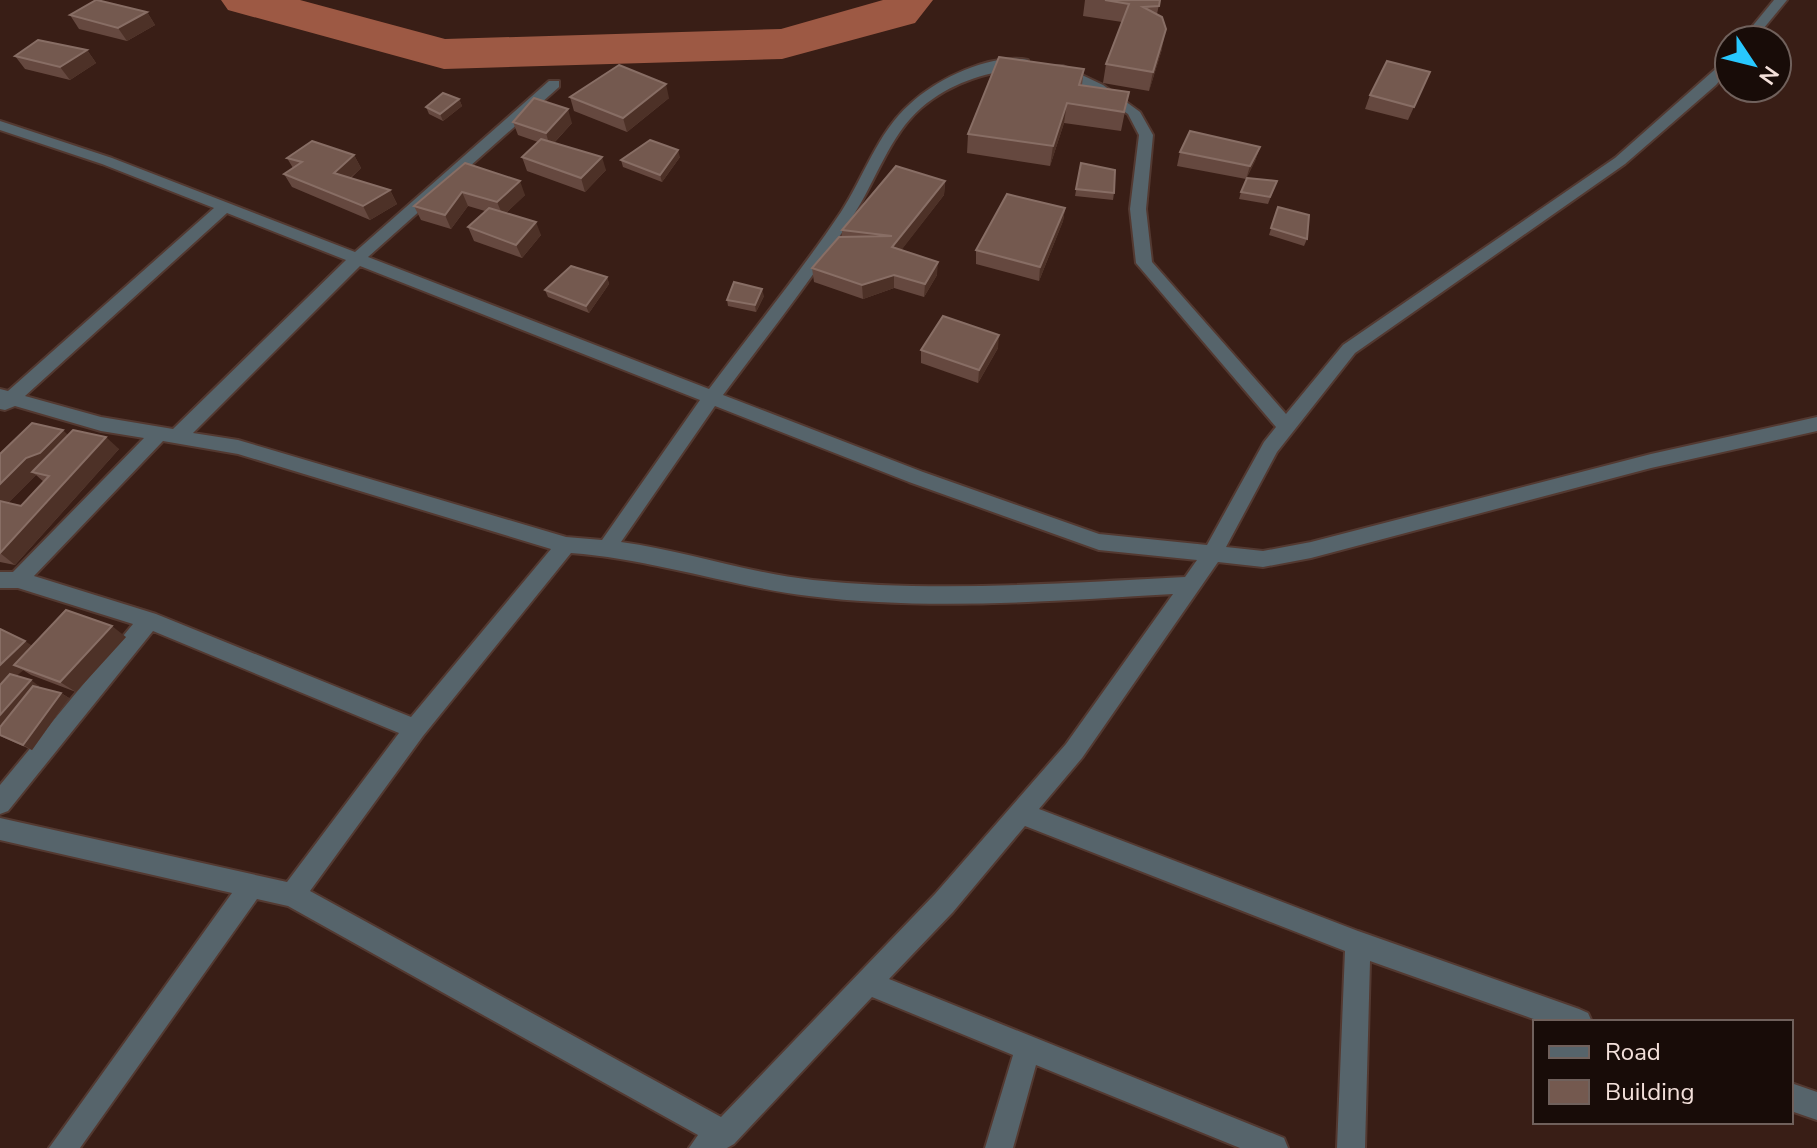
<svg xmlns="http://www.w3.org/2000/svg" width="1817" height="1148" viewBox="0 0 1817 1148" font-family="'Nunito Sans',sans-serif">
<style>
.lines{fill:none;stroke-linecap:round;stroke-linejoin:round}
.river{fill:#9d5944;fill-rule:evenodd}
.minor-casing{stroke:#533931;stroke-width:4}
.minor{fill:#56646b;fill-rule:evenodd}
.wall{fill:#65483f;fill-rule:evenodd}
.shaded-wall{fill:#4d3127}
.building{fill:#74594f;stroke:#886e65;stroke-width:2}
</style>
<rect width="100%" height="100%" fill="#391e16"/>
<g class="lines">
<path class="river" d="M221,0H300L445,39L781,29L883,0H933L915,23L782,59L444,69L228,10Z"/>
<defs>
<g id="minor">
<path d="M1774,0H1787L1754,40H1741Z"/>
<path d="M1729,57V69L1716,85L1625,164L1355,353L1277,452L1226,547L1263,551L1311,542L1651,454L1817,417V431L1651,468L1311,558L1263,567L1218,562L1082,758L1039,809L1358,931L1579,1009L1588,1013L1592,1022H1542L1370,961L1365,1148H1337L1345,951L1025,826L953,912L889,979L1284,1138L1288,1148H1240L1036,1065L1013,1148H985L1013,1055L872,997L734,1144L727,1148H689L698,1135L288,906L257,899L80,1148H49L232,893L0,840V818L287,882L399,733L153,631L8,811L0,814V785L133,624L18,588H0V572H13L144,438L101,431L15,406L5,410L0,409V389L8,391L214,208L102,164L0,130V121L112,158L355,252L549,81H559V87L368,257L709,389C753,330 800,273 841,212C864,177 877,133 910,104C937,79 990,53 1028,60V66C988,73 954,80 921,108C889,136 876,181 853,216C813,278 767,336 723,395L923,472L1099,534L1207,545L1264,442L1276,427L1136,263L1130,209L1139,135L1128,114L1093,91L1053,72V66H1063L1103,85L1140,112L1153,135L1146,209L1152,262L1286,414L1343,345L1615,158ZM227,213L346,260L173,429L101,417L25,396ZM360,266L700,400L602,540L566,537L238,440L193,433ZM715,406L909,482L1099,550L1197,560L1185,577C1061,583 936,593 813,580C748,573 686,551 621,542ZM163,441L238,454L551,549L411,717L156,614L34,576ZM571,553C652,559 729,586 809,596C929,611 1052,601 1173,594L1066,744L935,894L721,1117L310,891L423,736Z"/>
<path d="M1791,1083L1817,1092V1120L1791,1111Z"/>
</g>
</defs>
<use href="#minor" class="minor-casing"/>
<use href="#minor" class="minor"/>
</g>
<g class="wall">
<path d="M1085,0H1160L1157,14L1162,49L1149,91L1103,83L1106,64L1122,22L1083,16Z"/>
<path d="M147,12L155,25L127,41L79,29L70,15Z"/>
<path d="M87,50L96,63L70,80L25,69L15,56Z"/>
<path d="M1084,69L1082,85L1129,92L1121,131L1064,123L1050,166L967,153L968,134Z"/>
<path d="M1430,72L1408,120L1365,109L1370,95Z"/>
<path d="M570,97L669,98L627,132L574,111Z"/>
<path d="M459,99L462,106L443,121L429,114L426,107Z"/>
<path d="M513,122L572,123L554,143L606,170L585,192L527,171L522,157L538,142L518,135Z"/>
<path d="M1260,147L1255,161L1246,179L1177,166L1180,152Z"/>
<path d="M354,155L361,168L351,178L390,190L397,204L370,220L292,187L284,174L293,168L287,158Z"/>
<path d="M680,157L662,182L623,167L621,160Z"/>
<path d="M465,163L525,195L506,213L541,235L522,258L474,241L468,227L485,211L468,206L451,229L421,220L414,206Z"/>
<path d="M1081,163L1114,193L1113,200L1075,196Z"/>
<path d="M945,181L944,195L901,250L937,275L924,297L894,288L863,299L814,282L812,268L842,237V230Z"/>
<path d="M1277,181L1268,204L1239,199L1241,192Z"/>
<path d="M1278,207L1307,239L1304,246L1269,235Z"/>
<path d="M1065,208L1063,221L1039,281L976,264V250Z"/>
<path d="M607,277L609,284L589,313L548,297L545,290Z"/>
<path d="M764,296L756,312L728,306L727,300Z"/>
<path d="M998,348L978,383L921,363V350Z"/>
<path d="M68,435L119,449L15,565L0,562V454ZM36,475L44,482L21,506L8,503Z"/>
<path d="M0,629L32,646L126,637L76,692L31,675L23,670L16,676L39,686L38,688L61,693L69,698L32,750L0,736Z"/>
</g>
<g class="shaded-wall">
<path d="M147,12L155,25L127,41L118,28Z"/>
<path d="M1166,29L1162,49L1149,91L1153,72Z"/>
<path d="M87,50L96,63L70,80L60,67Z"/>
<path d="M666,84L669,98L627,132L623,118Z"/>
<path d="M459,99L462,106L443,121L440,114Z"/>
<path d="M1067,103L1064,123L1050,166L1053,146Z"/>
<path d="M568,109L572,123L550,147L546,133Z"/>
<path d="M1260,147L1255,161L1246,179L1250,166Z"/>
<path d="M678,150L680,157L662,182L660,175Z"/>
<path d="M354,155L361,168L341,186L334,173Z"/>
<path d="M602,157L606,170L585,192L581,178Z"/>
<path d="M520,181L525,195L503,216L497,202Z"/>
<path d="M945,181L944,195L893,261L892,247Z"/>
<path d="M390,190L397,204L370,220L363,206Z"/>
<path d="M462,192L468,206L451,229L445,215Z"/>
<path d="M1065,208L1063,221L1039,281L1040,267Z"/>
<path d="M536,222L541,235L522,258L516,245Z"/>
<path d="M938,262L937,275L924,297L925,284Z"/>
<path d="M894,275V288L863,299L862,285Z"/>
<path d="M607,277L609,284L589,313L586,306Z"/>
<path d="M762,289L764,296L756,312L755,305Z"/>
<path d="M999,335L998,348L978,383L979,370Z"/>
<path d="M63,430L76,443L32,472L36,475L0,511V484L26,458Z"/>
<path d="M106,437L119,449L15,565L0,553Z"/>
<path d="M112,626L126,637L76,692L60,682Z"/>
<path d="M25,641L41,652L14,665L23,670L0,692V665Z"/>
<path d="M31,680L39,686L0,730V715Z"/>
<path d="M61,693L69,698L32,750L23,745Z"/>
</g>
<g class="building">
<path d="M96,0H97L147,12L118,28L70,15Z"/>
<path d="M1105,0H1160L1159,6L1143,7L1162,17L1166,29L1153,72L1106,64L1129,4Z"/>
<path d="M38,40L87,50L60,67L15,56Z"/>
<path d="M999,57L1084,69L1079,85L1129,92L1124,112L1067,103L1053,146L968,134Z"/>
<path d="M1387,61L1430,72L1414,107L1370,95Z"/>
<path d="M619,65L666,84L623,118L570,97Z"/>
<path d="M443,93L459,99L440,114L426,107Z"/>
<path d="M534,98L568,109L546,133L513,122Z"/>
<path d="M1190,131L1260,147L1250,166L1180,152Z"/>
<path d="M541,139L602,157L581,178L522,157Z"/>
<path d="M650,140L678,150L660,175L621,160Z"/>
<path d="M312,141L354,155L334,173L390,190L363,206L284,174L302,162L287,158Z"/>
<path d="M465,163L520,181L497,202L462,192L445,215L414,206Z"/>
<path d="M1081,163L1115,170L1114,193L1076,189Z"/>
<path d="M896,166L945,181L892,247L938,262L925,284L894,275L862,285L812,268L839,237L892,236L842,230Z"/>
<path d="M1247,178L1277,181L1270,197L1241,192Z"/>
<path d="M1007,194L1065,208L1040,267L976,250Z"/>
<path d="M1278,207L1309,215L1307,239L1271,228Z"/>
<path d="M489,208L536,222L516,245L468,227Z"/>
<path d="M571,266L607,277L586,306L545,290Z"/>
<path d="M734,282L762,289L755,305L727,300Z"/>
<path d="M943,316L999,335L979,370L921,350Z"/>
<path d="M32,423L63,430L40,453L26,458L0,484V454Z"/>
<path d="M73,430L106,437L0,553V501L21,506L49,476L32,472Z"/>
<path d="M66,610L112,626L60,682L14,665Z"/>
<path d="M0,629L25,641L0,665Z"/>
<path d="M10,674L31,680L0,715V685Z"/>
<path d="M33,686L61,693L23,745L0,735V727Z"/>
</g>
<rect x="1533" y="1020" width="260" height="104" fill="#180c08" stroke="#70615c" stroke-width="2"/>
<rect x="1549" y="1046" width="40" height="12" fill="#56646b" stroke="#70615c" stroke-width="2"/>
<text x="1605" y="1060" font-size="24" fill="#f3e0da">Road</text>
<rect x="1549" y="1080" width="40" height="24" fill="#74594f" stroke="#70615c" stroke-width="2"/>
<text x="1605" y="1100" font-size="24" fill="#f3e0da">Building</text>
<g transform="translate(1753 64) rotate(125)"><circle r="38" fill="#180c08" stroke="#70615c" stroke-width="2"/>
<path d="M0-6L14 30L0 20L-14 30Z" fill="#28c8ff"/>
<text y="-12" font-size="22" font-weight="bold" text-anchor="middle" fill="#f3e0da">N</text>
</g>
</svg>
